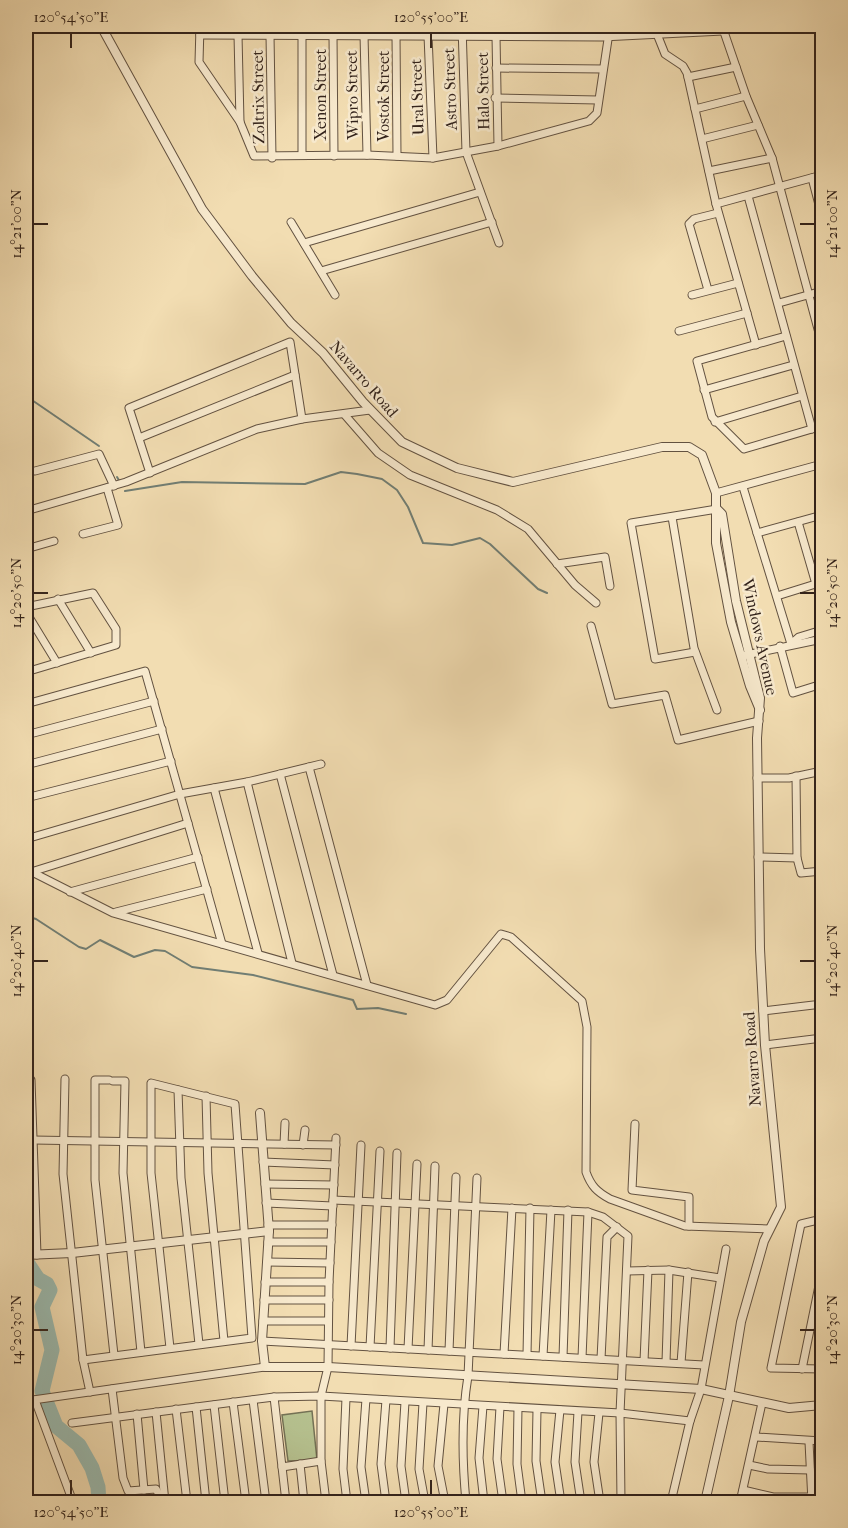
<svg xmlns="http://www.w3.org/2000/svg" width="848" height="1528" viewBox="0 0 848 1528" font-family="'IM FELL French Canon',serif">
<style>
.green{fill:#b6c290;stroke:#747256;stroke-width:1.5}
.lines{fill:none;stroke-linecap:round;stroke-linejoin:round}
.stream{stroke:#717e74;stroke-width:2}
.river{stroke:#9bbbb0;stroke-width:15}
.minor-casing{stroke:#635241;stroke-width:9}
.tertiary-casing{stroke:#635241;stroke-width:10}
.minor{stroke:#f7e9cd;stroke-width:7}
.tertiary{stroke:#f7e9cd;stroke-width:8}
.ticks{fill:none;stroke:#33231b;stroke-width:2}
.labels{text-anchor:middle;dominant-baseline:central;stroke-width:5;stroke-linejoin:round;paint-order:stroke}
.street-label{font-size:16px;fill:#33231b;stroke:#f7e9cd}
.neatline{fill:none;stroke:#33231b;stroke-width:2}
.ticks-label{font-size:15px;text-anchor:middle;fill:#33231b}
</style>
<rect width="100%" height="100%" fill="#f2ddb2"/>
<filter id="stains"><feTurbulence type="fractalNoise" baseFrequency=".00333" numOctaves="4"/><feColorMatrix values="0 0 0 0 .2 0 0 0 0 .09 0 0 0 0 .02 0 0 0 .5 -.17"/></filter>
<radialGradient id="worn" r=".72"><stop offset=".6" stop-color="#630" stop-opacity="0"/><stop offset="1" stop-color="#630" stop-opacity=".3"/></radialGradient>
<path class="green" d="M312,1411L317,1460L288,1461L282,1415Z"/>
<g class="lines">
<g class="stream">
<path d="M26,396L99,446"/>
<path d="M117,477L120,482"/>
<path d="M125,491L182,482L305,484L341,472L357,474L382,479L397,490L408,507L423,543L452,545L480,538L490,544L538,589L547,593"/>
<path d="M26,916L36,919L79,947L86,949L100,940L134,957L155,950L165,951L192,967L253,975L353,1000L357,1009L378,1008L406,1014"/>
</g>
<path class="river" d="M26,1261L38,1279L47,1284L50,1290L42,1307L52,1350L42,1391L56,1426L79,1445L92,1468L98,1487L99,1502"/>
<defs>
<g id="minor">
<path d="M200,26L199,62L240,122L254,156L367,155L433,158L498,146L589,121L597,113L610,26"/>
<path d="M462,26L466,152L499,243"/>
<path d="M722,26L746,96L772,158L822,344"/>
<path d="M26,28L41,26"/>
<path d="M657,34L665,54L683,66L687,73L716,204L756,345"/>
<path d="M200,35L602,37L723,31"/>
<path d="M238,35L240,122"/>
<path d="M270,35L272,158"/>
<path d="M302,35V155"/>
<path d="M333,35L334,156"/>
<path d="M364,35L367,155"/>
<path d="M396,35L397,156"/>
<path d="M428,35L433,158"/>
<path d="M496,36L498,146"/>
<path d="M496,68L603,69"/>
<path d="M688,77L736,67"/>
<path d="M495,98L598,100"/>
<path d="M695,109L746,96"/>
<path d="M702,139L758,125"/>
<path d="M709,171L772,158"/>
<path d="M812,178L822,216"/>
<path d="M748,196L812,429"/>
<path d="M716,204L822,175"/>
<path d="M291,222L335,295"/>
<path d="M304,243L480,192"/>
<path d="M321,271L492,222"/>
<path d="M708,290L689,224L694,219L718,213"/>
<path d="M692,295L738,283"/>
<path d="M779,303L822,291"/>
<path d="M679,331L747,313"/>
<path d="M786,336L697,361L712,417L744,449L822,426"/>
<path d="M704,390L793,365"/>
<path d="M344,414L378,453L410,475L497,510L528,529L575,585L596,603"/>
<path d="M715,422L802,396"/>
<path d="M139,438L295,375"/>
<path d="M35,471L99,454L114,486"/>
<path d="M150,473L129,408L290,342L302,419"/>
<path d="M743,487L791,644"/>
<path d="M716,493L822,464"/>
<path d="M26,511L126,482L257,429L302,419L370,410"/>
<path d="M672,517L694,648L717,710"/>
<path d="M798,522L816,584"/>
<path d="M757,533L822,515"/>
<path d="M83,534L118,525L107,488"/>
<path d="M26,549L54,541"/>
<path d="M557,564L605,557L610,586"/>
<path d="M777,596L822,582"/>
<path d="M58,599L91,653"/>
<path d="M26,607L93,593L116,629V645L26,672"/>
<path d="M26,612L57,663"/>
<path d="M591,626L612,704L665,695L678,740L759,721"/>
<path d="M791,644L799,637L822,630"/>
<path d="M780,646L793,693L822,684"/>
<path d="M695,652L655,659L631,523L717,509"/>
<path d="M746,655L822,639"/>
<path d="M26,704L145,671L222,944"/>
<path d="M26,735L154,701"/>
<path d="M26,765L162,729"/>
<path d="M309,767L367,985"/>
<path d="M280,774L333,975"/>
<path d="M757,778H789L822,771"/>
<path d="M247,782L292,963"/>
<path d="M214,788L258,953"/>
<path d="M26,798L171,761"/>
<path d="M26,839L180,794L247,782L321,764"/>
<path d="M758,857L797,858L796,776"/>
<path d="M797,858L801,873L822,871"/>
<path d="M26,869L113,913L435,1005L447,1000L501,934L511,937L582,1001L587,1027L586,1172C591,1186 597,1192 610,1199L685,1226L769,1229"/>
<path d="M31,872L188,823"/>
<path d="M70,892L198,857"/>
<path d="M116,912L207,889"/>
<path d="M763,1011L822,1004"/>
<path d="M765,1045L822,1038"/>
<path d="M26,1079L31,1080L37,1255"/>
<path d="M65,1079L63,1174L83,1360L90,1392"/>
<path d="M109,1080H95V1180L114,1355"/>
<path d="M113,1081H125L123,1173L141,1352"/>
<path d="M178,1090L181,1178L199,1344"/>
<path d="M206,1096L208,1173L224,1341"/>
<path d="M635,1124L632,1190L689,1197V1226"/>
<path d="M33,1140L336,1145"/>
<path d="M284,1144L285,1123"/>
<path d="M303,1145L305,1130"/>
<path d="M263,1162L335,1165"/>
<path d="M265,1184L334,1185"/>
<path d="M333,1200L588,1212L603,1217L628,1236L620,1413L621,1502"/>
<path d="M266,1203L333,1206"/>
<path d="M822,1219L801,1224L771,1368L822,1369"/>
<path d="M268,1225H332"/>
<path d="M268,1242H331"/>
<path d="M267,1262L330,1263"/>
<path d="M627,1271L669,1270L720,1278"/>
<path d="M265,1282H329"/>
<path d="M264,1300H329"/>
<path d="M263,1321H328"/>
<path d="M262,1341L704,1365"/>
<path d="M351,1346L361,1145"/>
<path d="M370,1347L380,1151"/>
<path d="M390,1348L397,1153"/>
<path d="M408,1349L417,1164"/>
<path d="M428,1350L435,1166"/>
<path d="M449,1351L456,1177"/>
<path d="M504,1354L512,1208"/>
<path d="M527,1355L530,1208"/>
<path d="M543,1356L551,1210"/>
<path d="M563,1357L568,1210"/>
<path d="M582,1358L588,1212"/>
<path d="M601,1359L607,1237L617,1227"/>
<path d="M83,1360L252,1338L235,1104L151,1083V1173L170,1348"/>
<path d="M644,1361L648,1270"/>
<path d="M666,1362L669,1270"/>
<path d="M681,1363L688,1272"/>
<path d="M802,1369L822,1271"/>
<path d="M112,1389L123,1478L128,1491L156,1489L163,1502"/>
<path d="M274,1397L282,1467L321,1461"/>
<path d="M346,1398L343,1469L347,1502"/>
<path d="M35,1400L73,1502"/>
<path d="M253,1400L266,1502"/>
<path d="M386,1400L381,1464L386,1502"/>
<path d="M26,1401L265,1367"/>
<path d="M233,1402L246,1502"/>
<path d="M405,1402L401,1466L406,1502"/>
<path d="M423,1403L419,1469L425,1502"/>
<path d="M444,1404L438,1466L445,1502"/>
<path d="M214,1405L225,1502"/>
<path d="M483,1406L479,1458L484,1502"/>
<path d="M196,1407L206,1502"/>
<path d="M500,1407L497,1459L503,1502"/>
<path d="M518,1408L517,1464L522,1502"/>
<path d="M176,1409L187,1502"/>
<path d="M537,1410L536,1461L542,1502"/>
<path d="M560,1410L555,1462L561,1502"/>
<path d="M156,1412L165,1502"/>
<path d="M578,1412L575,1462L581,1502"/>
<path d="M599,1413L594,1462L600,1502"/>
<path d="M137,1414L144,1490"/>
<path d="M72,1423L274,1397L321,1396L620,1413L690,1421"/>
<path d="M756,1437L822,1441"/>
<path d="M809,1442L812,1502"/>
<path d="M300,1464L304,1502"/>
<path d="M749,1465L768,1469L810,1470"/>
<path d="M282,1467L286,1502"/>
<path d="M743,1490L773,1497H812"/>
<path d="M326,1502L321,1461V1396L328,1367L329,1282L336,1138"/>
<path d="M366,1502L361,1467L366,1399"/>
<path d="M466,1502C462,1460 461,1419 468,1376L477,1178"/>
<path d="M602,1502L620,1500"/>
<path d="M671,1502L690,1421L701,1389L726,1249"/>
<path d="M740,1502L762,1403"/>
</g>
<g id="tertiary">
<path d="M101,26L202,209L252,276L291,323L323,353L363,402L402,442L457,468L513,482L662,447H689L702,455L716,493V543L731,622L750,686L760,710"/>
<path d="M260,1113L269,1231L262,1341L265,1367H328L701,1389L789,1408L822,1405"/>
<path d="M26,1255L72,1253L269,1231"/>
<path d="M705,1502L729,1396L741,1322L764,1241L781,1207L765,1045L760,949L757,738L760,698L736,601L722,514L717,509"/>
</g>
</defs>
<use href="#minor" class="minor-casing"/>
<use href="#tertiary" class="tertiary-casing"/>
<use href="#minor" class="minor"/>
<use href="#tertiary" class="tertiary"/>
</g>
<path class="ticks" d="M71,33V48M431,33V48M33,224H48M800,224H815M33,593H48M800,593H815M33,961H48M800,961H815M33,1330H48M800,1330H815M71,1480V1495M431,1480V1495"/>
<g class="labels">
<g class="street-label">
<text transform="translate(450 89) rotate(-92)">Astro Street</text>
<text transform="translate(483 91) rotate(-91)">Halo Street</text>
<text transform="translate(320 95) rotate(-90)">Xenon Street</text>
<text transform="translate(352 95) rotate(-91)">Wipro Street</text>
<text transform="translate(383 96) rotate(-90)">Vostok Street</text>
<text transform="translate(258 97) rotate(-91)">Zoltrix Street</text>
<text transform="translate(417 97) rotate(-92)">Ural Street</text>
<text transform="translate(364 379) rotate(49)">Navarro Road</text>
<text transform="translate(760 637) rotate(78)">Windows Avenue</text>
<text transform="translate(752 1059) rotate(-94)">Navarro Road</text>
</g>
</g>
<rect width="848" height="1528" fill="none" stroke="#f2ddb2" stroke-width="66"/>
<rect x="33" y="33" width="782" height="1462" class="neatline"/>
<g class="ticks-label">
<text x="71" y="22">120°54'50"E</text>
<text x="431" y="22">120°55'00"E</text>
<text transform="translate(16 224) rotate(-90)" y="5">14°21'00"N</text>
<text transform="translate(832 224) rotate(-90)" y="5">14°21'00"N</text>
<text transform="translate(16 593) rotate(-90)" y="5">14°20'50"N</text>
<text transform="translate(832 593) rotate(-90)" y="5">14°20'50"N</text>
<text transform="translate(16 961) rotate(-90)" y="5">14°20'40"N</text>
<text transform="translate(832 961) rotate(-90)" y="5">14°20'40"N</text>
<text transform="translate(16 1330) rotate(-90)" y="5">14°20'30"N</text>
<text transform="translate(832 1330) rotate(-90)" y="5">14°20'30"N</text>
<text x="71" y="1517">120°54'50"E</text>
<text x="431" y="1517">120°55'00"E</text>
</g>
<rect width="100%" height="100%" filter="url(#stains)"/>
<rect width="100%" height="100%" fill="url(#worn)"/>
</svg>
